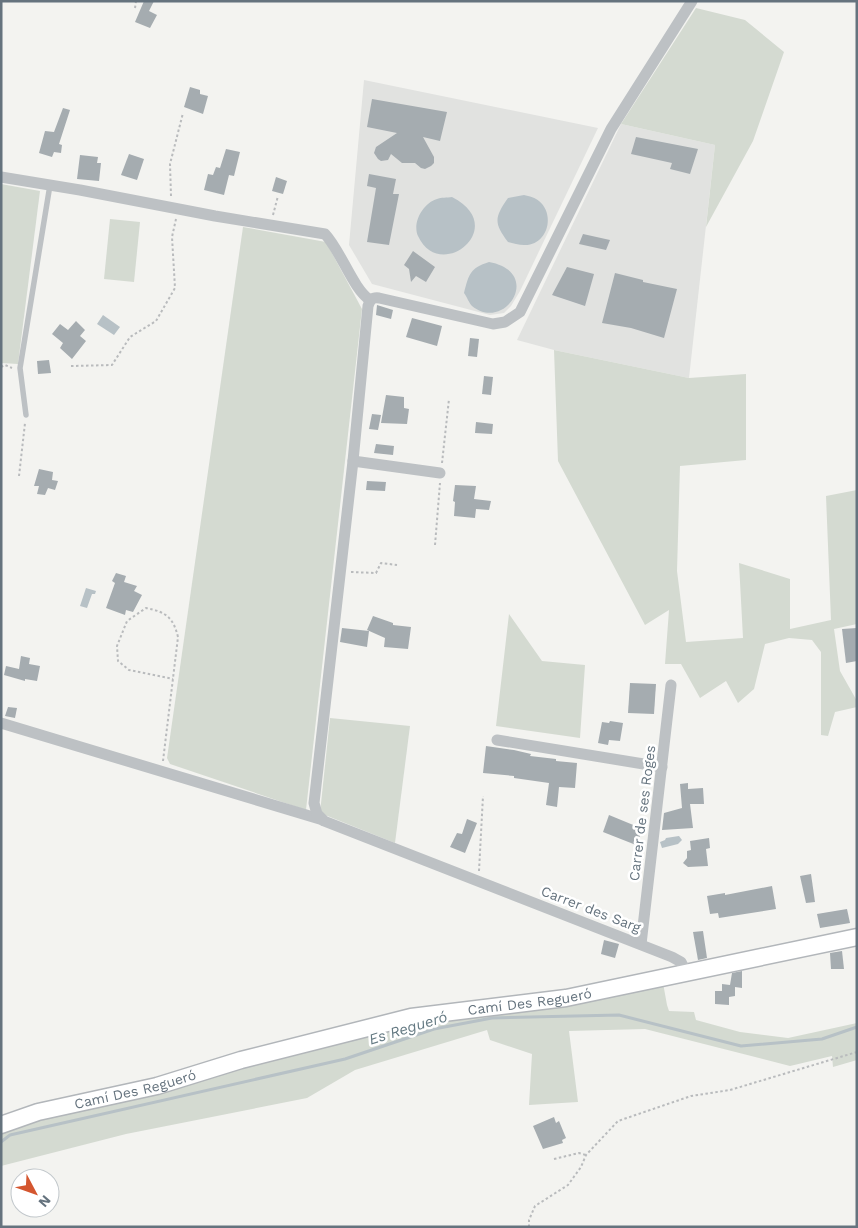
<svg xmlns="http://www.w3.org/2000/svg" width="858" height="1228" viewBox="0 0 858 1228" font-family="'Work Sans',sans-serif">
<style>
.built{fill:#e1e2e0}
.green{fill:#d4dad1}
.water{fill:#b7c1c6}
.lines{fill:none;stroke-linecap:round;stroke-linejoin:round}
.stream{stroke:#b7c1c6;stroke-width:3}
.building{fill:#a5acb0}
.secondary-casing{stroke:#b2b6ba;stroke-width:19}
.path{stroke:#b9bbbd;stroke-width:2;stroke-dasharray:2.5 2.5;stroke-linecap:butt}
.lane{stroke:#bdc1c4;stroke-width:5.5}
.street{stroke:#bdc1c4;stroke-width:11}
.secondary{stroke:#fff;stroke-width:16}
.labels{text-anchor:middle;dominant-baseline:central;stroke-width:5;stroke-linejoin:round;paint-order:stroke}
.street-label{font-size:14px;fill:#65737e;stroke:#fff}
.water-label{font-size:15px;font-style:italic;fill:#657a83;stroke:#fff}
</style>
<rect width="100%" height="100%" fill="#f3f3f0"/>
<g class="built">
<path d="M364,80L598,128L520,291L511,306L504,313L490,315L372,284L349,245Z"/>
<path d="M621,124L715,145L689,378L554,350L517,340Z"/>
</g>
<g class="green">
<path d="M696,8L745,20L784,52L753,141L706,227L715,145L621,124Z"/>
<path d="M1,184L40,191L18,364L1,363Z"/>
<path d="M110,219L140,222L134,282L104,279Z"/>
<path d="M243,227L326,242L362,309L306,810L170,764L167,758Z"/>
<path d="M554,350L689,378L746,374V460L680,466L677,571L686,642L743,638L739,563L790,579V629L831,620L826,496L857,490V624L834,629L840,671L857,701V707L835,712L828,736L821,735V652L812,640L789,638L765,644L754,689L738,703L726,681L700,698L681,664H665L669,610L645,625L558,461Z"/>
<path d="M509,614L542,661L585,665L580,738L496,726Z"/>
<path d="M330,718L410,726L395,843L320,813Z"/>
<path d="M663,983L667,1005L669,1011L694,1012L696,1020L740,1032L788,1038L857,1023V1060L833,1067L832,1056L790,1066L645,1029L569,1031L578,1102L529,1105L532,1054L490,1040L487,1030L355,1070L307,1098L126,1134L1,1166V1129L308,1049L384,1033L448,1017L559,1001H592Z"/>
</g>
<g class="water">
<path d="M524,195C529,196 536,198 539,201C556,215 547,246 524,245C519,245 513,243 508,242C494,223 494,218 508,198Z"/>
<path d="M452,197C511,227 440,284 418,236C412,223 423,203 437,199C441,197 447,198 452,197Z"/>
<path d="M489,262C544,272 505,333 472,306C469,303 467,297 464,293C469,274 470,268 489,262Z"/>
<path d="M103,315L120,327L114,335L97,324Z"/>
<path d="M86,588L96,591L95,594H92L87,608L80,606Z"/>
<path d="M679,836L682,840L678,844L662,848L660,842L665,840L666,838Z"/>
</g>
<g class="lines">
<path class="stream" d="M1,1142L10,1135L345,1059L434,1029L492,1018L619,1015L741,1046L822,1039L857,1027"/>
</g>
<g class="building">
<path d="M144,1H154L149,11L157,15L150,28L135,22Z"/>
<path d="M190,87L200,90V94L208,96L203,114L184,107Z"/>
<path d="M372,99L447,112L440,141L423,137L434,157V163L431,166L425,169L421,168L415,163H402L391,154L388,160L381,161L378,159L374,153L376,147L397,133L367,127Z"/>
<path d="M63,108L70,110L59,144L62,145L61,153L54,152L52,157L39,153L45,131L54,132Z"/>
<path d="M636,137L698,149L690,174L670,169L672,163L631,154Z"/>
<path d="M226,149L240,152L234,176L229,175L224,195L204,190L208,174L213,175L216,167L220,168Z"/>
<path d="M129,154L144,159L137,180L121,175Z"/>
<path d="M80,155L98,157L97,163H101L99,181L77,179Z"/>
<path d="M369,174L396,179L393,194H399L389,245L367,242L376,188L367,186Z"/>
<path d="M276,177L287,181L283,194L272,191Z"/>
<path d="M583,234L610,240L606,250L579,244Z"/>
<path d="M413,251L435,267L426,282L416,276L411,282L409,269L404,265Z"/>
<path d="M567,267L594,274L585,306L552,295Z"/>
<path d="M615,273L643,280V282L677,289L664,338L631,328L602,323Z"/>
<path d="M377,305L393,310L391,319L376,315Z"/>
<path d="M412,318L442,326L437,346L406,337Z"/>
<path d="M76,321L85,330L80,336L86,341L72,359L60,348L63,343L52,334L60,324L68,330Z"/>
<path d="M470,338L479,339L477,357L468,356Z"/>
<path d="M49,360L51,373L38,374L37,361Z"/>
<path d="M484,376L493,377L491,395L482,394Z"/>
<path d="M386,395L404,397V408L409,409L407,424L381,423Z"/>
<path d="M372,414L381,415L378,430L369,429Z"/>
<path d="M476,422L493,424L492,434L475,433Z"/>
<path d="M376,444L394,446L393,455L374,453Z"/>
<path d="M39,469L53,472L52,480L58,481L55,490L48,488L45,495L37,494L39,486H34Z"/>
<path d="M367,481L386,482L385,491L366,490Z"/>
<path d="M455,485L476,486L474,499L491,501L489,510L476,509L475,518L454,516L455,502L453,501Z"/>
<path d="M116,573L126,576L124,582L137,586L134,591L142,595L133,612L126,610L125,615L106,608L115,583L112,581Z"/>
<path d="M373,616L393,623V625L411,627L408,649L384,647L385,638L367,630Z"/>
<path d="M342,628L369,631L367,647L340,642Z"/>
<path d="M857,628V661L846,663L842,629Z"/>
<path d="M21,656L30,658L29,664L40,666L37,681L25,679V681L4,675L6,666L19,669Z"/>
<path d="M630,683L656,684L654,714L628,713Z"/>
<path d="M8,707L17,708L15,718L5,716Z"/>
<path d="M610,721L623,723L620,741L609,740L608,745L598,743L602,722L609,723Z"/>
<path d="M486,746L514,750L531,754L530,756L556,759V761L577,763L575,788L559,787L557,807L546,805L549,783L514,778V776L483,773Z"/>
<path d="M688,783V789L703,788L704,804H690L693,828L662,830L664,813L682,808L680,784Z"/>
<path d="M609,815L643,829L636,845L603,832Z"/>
<path d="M467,819L477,823L465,853L450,847L457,833L462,834Z"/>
<path d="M709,838L710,848L706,849L708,866L688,867L683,863L687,858V851L691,850L690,841Z"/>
<path d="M811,874L815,902L806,903L800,876Z"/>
<path d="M772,886L776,909L719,918L718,913L710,914L707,896L725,893V895Z"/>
<path d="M847,909L850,923L820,928L817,914Z"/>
<path d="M703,931L707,958L698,960L693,932Z"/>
<path d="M604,940L619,944L615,958L601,954Z"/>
<path d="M842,951L844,969H831L830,953Z"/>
<path d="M742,971V988L735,987V996L729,997V1005L715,1004V991H722V984L730,985L732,973Z"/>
<path d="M554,1117L556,1123L559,1121L566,1138L562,1140L563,1143L543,1149L533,1126Z"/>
</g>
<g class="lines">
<defs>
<g id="secondary">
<path id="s1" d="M1,1125L38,1112L157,1086L241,1060L411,1017L566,998L857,937"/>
</g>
</defs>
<use href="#secondary" class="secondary-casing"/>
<g class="path">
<path d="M135,8L136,1"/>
<path d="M171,196L170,164L183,113"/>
<path d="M273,215L278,196"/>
<path d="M71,366L112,365L130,337L156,321L175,288L172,237L176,219"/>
<path d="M1,367L5,365L12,368"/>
<path d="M442,463L449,399"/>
<path d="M19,476L25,423"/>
<path d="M435,545L440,483"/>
<path d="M351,572L376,573L381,563L397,565"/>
<path d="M163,761L178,637C173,617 166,612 146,608L127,621L117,646L118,661L129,670L173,679"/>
<path d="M479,871L483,796"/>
<path d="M554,1159L579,1153L586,1155"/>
<path d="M529,1227V1220L535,1206L568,1185L581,1167L586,1155L618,1121L691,1096L730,1090L857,1052"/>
</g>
<path class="lane" d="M26,415L20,368L50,185"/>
<g class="street">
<path d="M1,177L80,190L215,216L325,234C341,251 353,289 370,300"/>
<path d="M353,461L440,473"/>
<path d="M1,723L323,820"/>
<path d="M497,740L662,767"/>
<path d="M641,944L671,685"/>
<path d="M686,972L681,962L672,957L324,821L317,814L314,803L353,461L368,306C370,300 372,297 379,298L493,324L505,322L520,312L611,129L692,1"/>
</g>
<use href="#secondary" class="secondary"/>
</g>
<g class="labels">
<g class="street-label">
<text transform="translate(642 813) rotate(-83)">Carrer de ses Roges</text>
<text transform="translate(591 909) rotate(21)">Carrer des Sarg</text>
<text stroke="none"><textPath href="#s1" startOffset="544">Camí Des Regueró</textPath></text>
<text stroke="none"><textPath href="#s1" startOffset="139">Camí Des Regueró</textPath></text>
</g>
<g class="water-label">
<text transform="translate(408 1028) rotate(-17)">Es Regueró</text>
</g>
</g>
<rect width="858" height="1228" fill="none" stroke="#65737e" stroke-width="5"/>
<g transform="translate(35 1193) rotate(131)"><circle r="24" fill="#ffffff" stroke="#c1c7cb"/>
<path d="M0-4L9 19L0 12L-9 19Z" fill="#d4562f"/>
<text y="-8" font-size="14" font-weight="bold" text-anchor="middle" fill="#65737e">N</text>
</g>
</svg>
